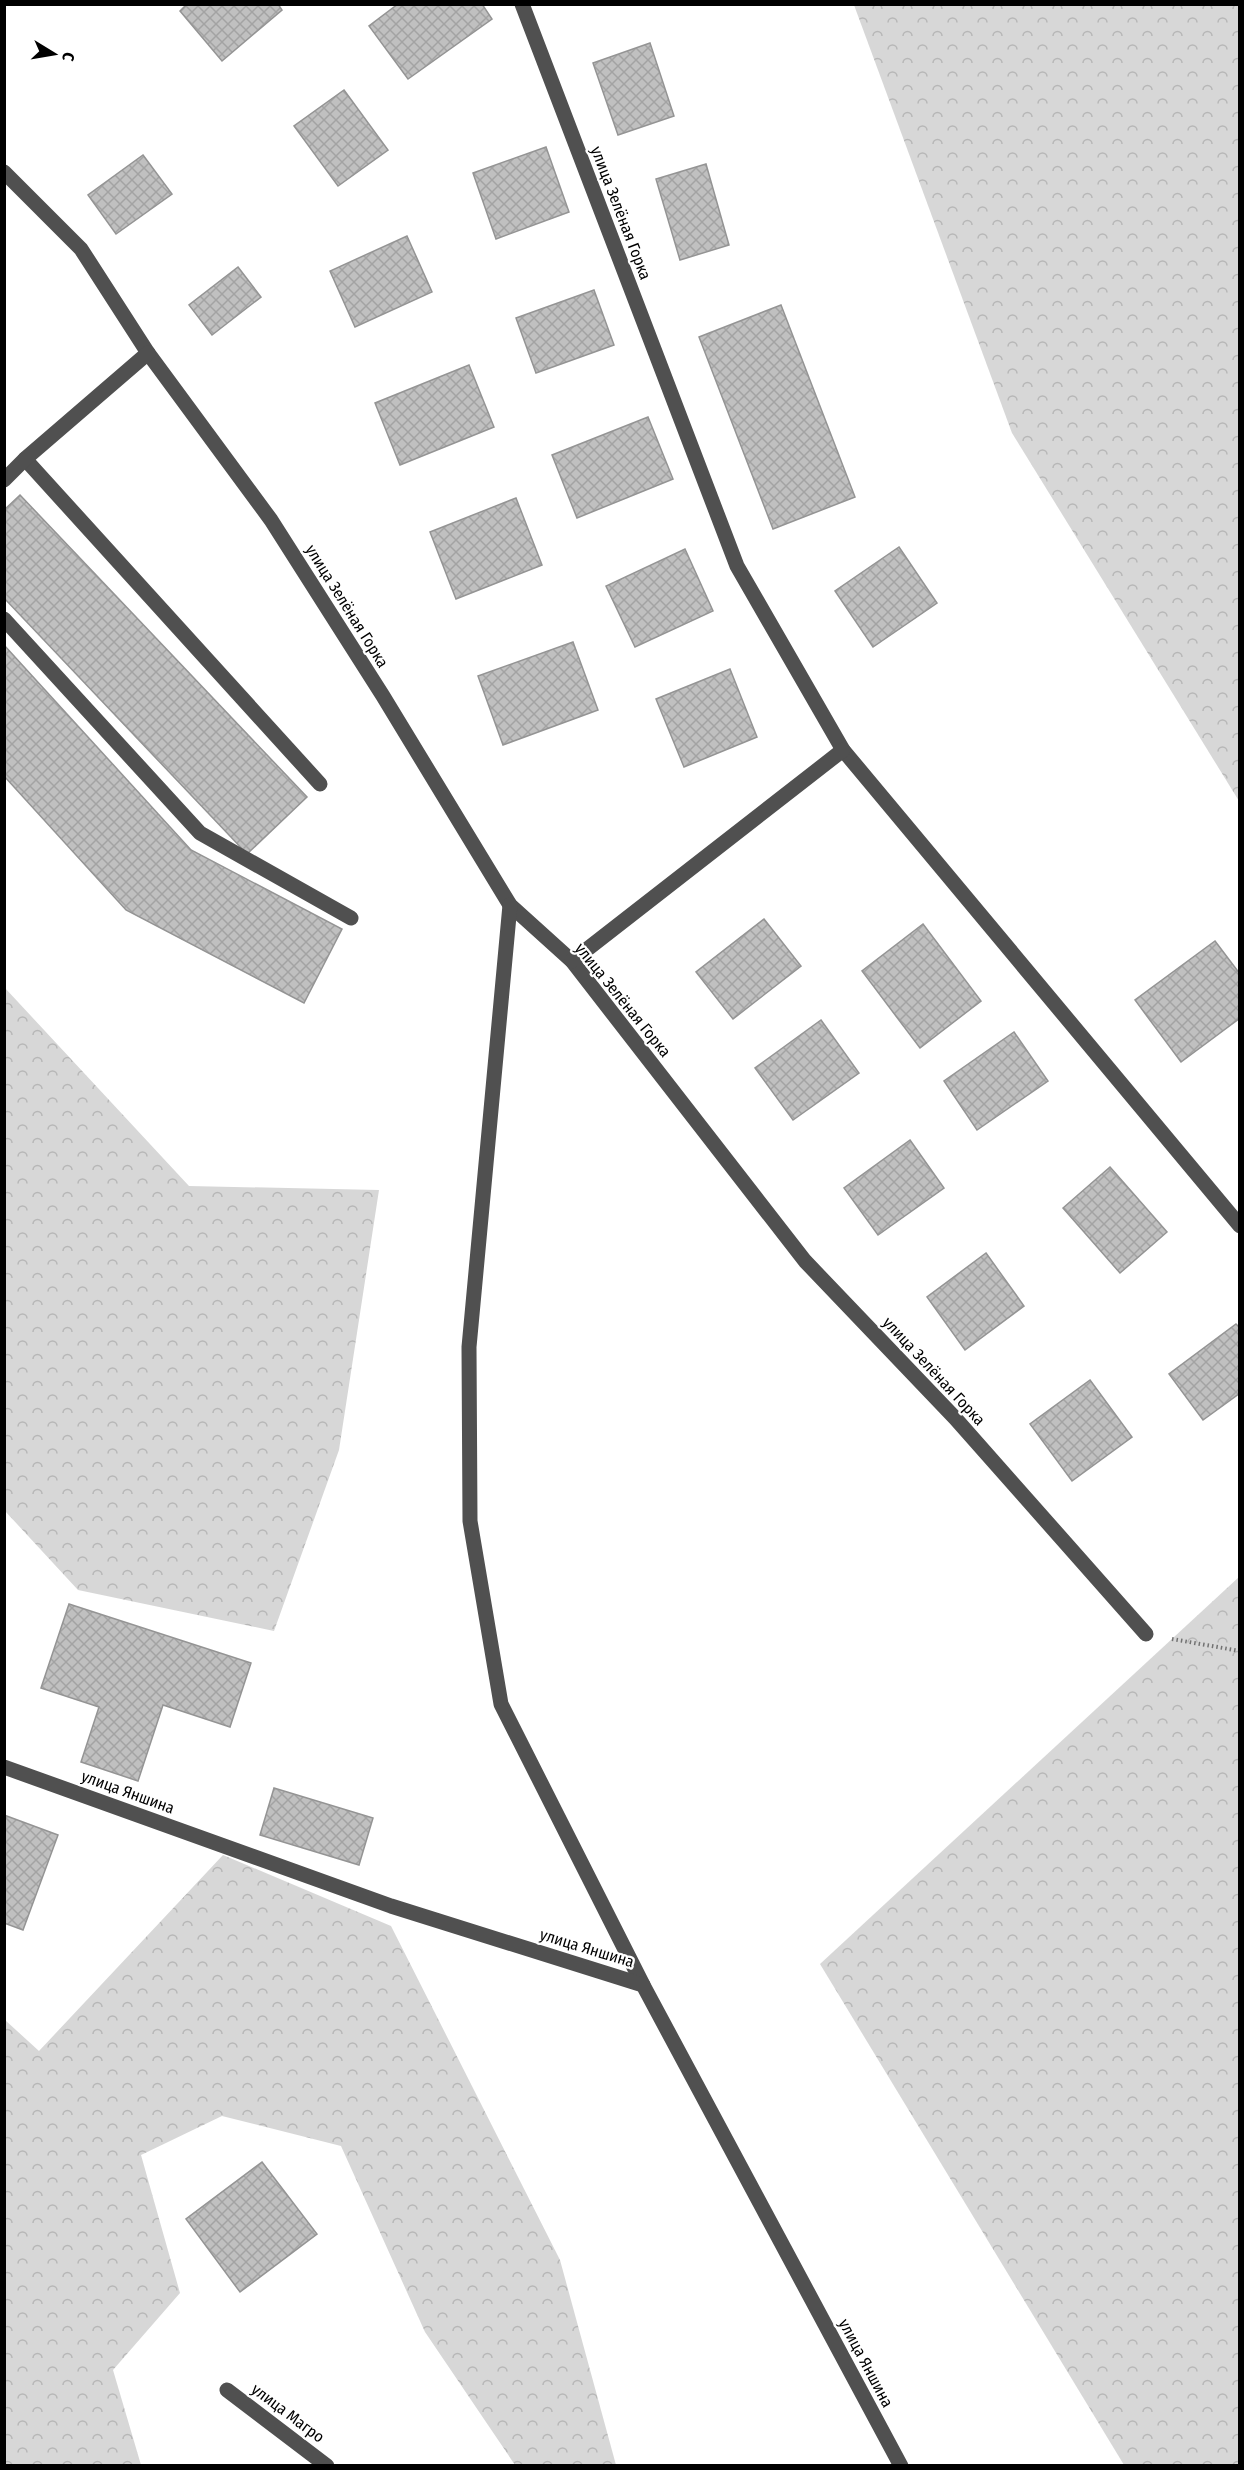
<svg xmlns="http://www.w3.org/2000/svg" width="1244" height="2470" viewBox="0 0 1244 2470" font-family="'Fira Sans Condensed',sans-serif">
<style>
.forest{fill:url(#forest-crowns)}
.building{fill:url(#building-cross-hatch);stroke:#949494;stroke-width:1.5}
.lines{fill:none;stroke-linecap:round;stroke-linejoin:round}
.path{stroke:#727272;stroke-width:4;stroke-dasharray:1.5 3;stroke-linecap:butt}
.minor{stroke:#505050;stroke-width:15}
.labels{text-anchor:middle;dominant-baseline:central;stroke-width:4.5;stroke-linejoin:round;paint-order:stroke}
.street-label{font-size:16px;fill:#000;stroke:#fff}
</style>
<defs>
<pattern id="forest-crowns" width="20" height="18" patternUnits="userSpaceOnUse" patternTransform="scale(1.5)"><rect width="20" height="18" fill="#d7d7d7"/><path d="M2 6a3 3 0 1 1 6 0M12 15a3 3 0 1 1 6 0" fill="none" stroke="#b7b7b7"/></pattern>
<pattern id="building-cross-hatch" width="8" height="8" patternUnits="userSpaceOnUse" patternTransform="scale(1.5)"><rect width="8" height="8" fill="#c0c0c0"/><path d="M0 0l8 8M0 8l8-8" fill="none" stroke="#a3a3a3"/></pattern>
</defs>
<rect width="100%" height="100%" fill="#fff"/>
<g class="forest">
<path d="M854,5H1239V801L1012,433Z"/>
<path d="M5,988L189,1186L379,1190L339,1450L274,1631L78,1590L5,1511Z"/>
<path d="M1239,1577V2465H1124L820,1964Z"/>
<path d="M223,1855L391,1926L560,2260L616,2465H515L425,2332L341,2146L222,2116L141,2155L180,2293L113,2370L141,2465H5V2020L39,2051Z"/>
</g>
<g class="building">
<path d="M187,4H278L282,10L222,61L180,11Z"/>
<path d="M398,4H482L492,19L408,79L369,26Z"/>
<path d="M650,43L674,116L618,135L593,63Z"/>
<path d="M344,90L388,150L338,186L294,126Z"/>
<path d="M546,147L569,212L496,239L473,173Z"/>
<path d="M143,155L172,194L116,234L88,195Z"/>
<path d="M706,164L729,245L680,260L656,179Z"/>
<path d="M407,236L432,292L355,327L330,271Z"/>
<path d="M238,267L261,297L212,335L189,305Z"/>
<path d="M594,290L614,345L536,373L516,318Z"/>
<path d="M781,305L855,497L773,529L699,337Z"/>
<path d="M469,365L494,427L400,465L375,403Z"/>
<path d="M648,417L673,479L577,518L552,455Z"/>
<path d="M20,495L307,797L247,854L4,598V510Z"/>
<path d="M516,498L542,565L456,599L430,532Z"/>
<path d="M899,547L937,603L873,647L835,591Z"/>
<path d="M685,549L713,611L635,647L606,586Z"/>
<path d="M573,642L598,710L503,745L478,676Z"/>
<path d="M4,645L191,850L342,929L304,1003L126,910L4,776Z"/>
<path d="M730,669L757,737L684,767L656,699Z"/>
<path d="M764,919L801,966L733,1019L696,972Z"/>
<path d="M923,924L981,1001L920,1048L862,971Z"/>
<path d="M1215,941L1240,974V1018L1181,1062L1135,1000Z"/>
<path d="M821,1020L859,1073L793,1120L755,1068Z"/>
<path d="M1014,1032L1048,1081L977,1130L944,1081Z"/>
<path d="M910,1140L944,1188L878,1235L844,1188Z"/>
<path d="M1110,1167L1167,1232L1120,1273L1063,1208Z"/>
<path d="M986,1253L1024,1306L965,1350L927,1297Z"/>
<path d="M1236,1324L1240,1328V1393L1203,1420L1169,1374Z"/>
<path d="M1090,1380L1132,1437L1072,1481L1030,1424Z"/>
<path d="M69,1604L251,1663L230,1727L163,1705L138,1781L81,1762L99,1707L41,1688Z"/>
<path d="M274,1788L373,1818L359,1865L260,1835Z"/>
<path d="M4,1815L58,1835L23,1930L4,1923Z"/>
<path d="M262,2162L317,2234L240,2292L186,2219Z"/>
</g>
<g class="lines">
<path class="path" d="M1172,1639L1240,1651"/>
<g class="minor">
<path d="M522,4L737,566L843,750L1240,1226"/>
<path d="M4,172L81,249L148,353L271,520L383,696L510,905L572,961L805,1261L955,1418L1146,1634"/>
<path d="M25,459L320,784"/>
<path d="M4,480L25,459L148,353"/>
<path d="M4,619L200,833L351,918"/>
<path d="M510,905L469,1347L470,1521L501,1704L643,1985"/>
<path d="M572,961L843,750"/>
<path d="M4,1767L391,1906L643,1985L901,2466"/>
<path d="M227,2390L327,2466"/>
</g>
</g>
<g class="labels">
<g class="street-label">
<text transform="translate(621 213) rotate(69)">улица Зелёная Горка</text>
<text transform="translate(347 606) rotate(58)">улица Зелёная Горка</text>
<text transform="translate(623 1000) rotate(51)">улица Зелёная Горка</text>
<text transform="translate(934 1371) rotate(47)">улица Зелёная Горка</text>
<text transform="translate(128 1792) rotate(20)">улица Яншина</text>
<text transform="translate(587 1948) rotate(17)">улица Яншина</text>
<text transform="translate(866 2363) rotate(62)">улица Яншина</text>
<text transform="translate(288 2413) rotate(37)">улица Магро</text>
</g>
</g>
<rect width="1244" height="2470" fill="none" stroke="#000000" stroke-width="12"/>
<g transform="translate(54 54) rotate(101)" stroke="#ffffff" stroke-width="4.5" paint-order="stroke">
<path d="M0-4.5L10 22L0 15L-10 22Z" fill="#000000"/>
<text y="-9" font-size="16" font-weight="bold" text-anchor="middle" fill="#000000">С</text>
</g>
</svg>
